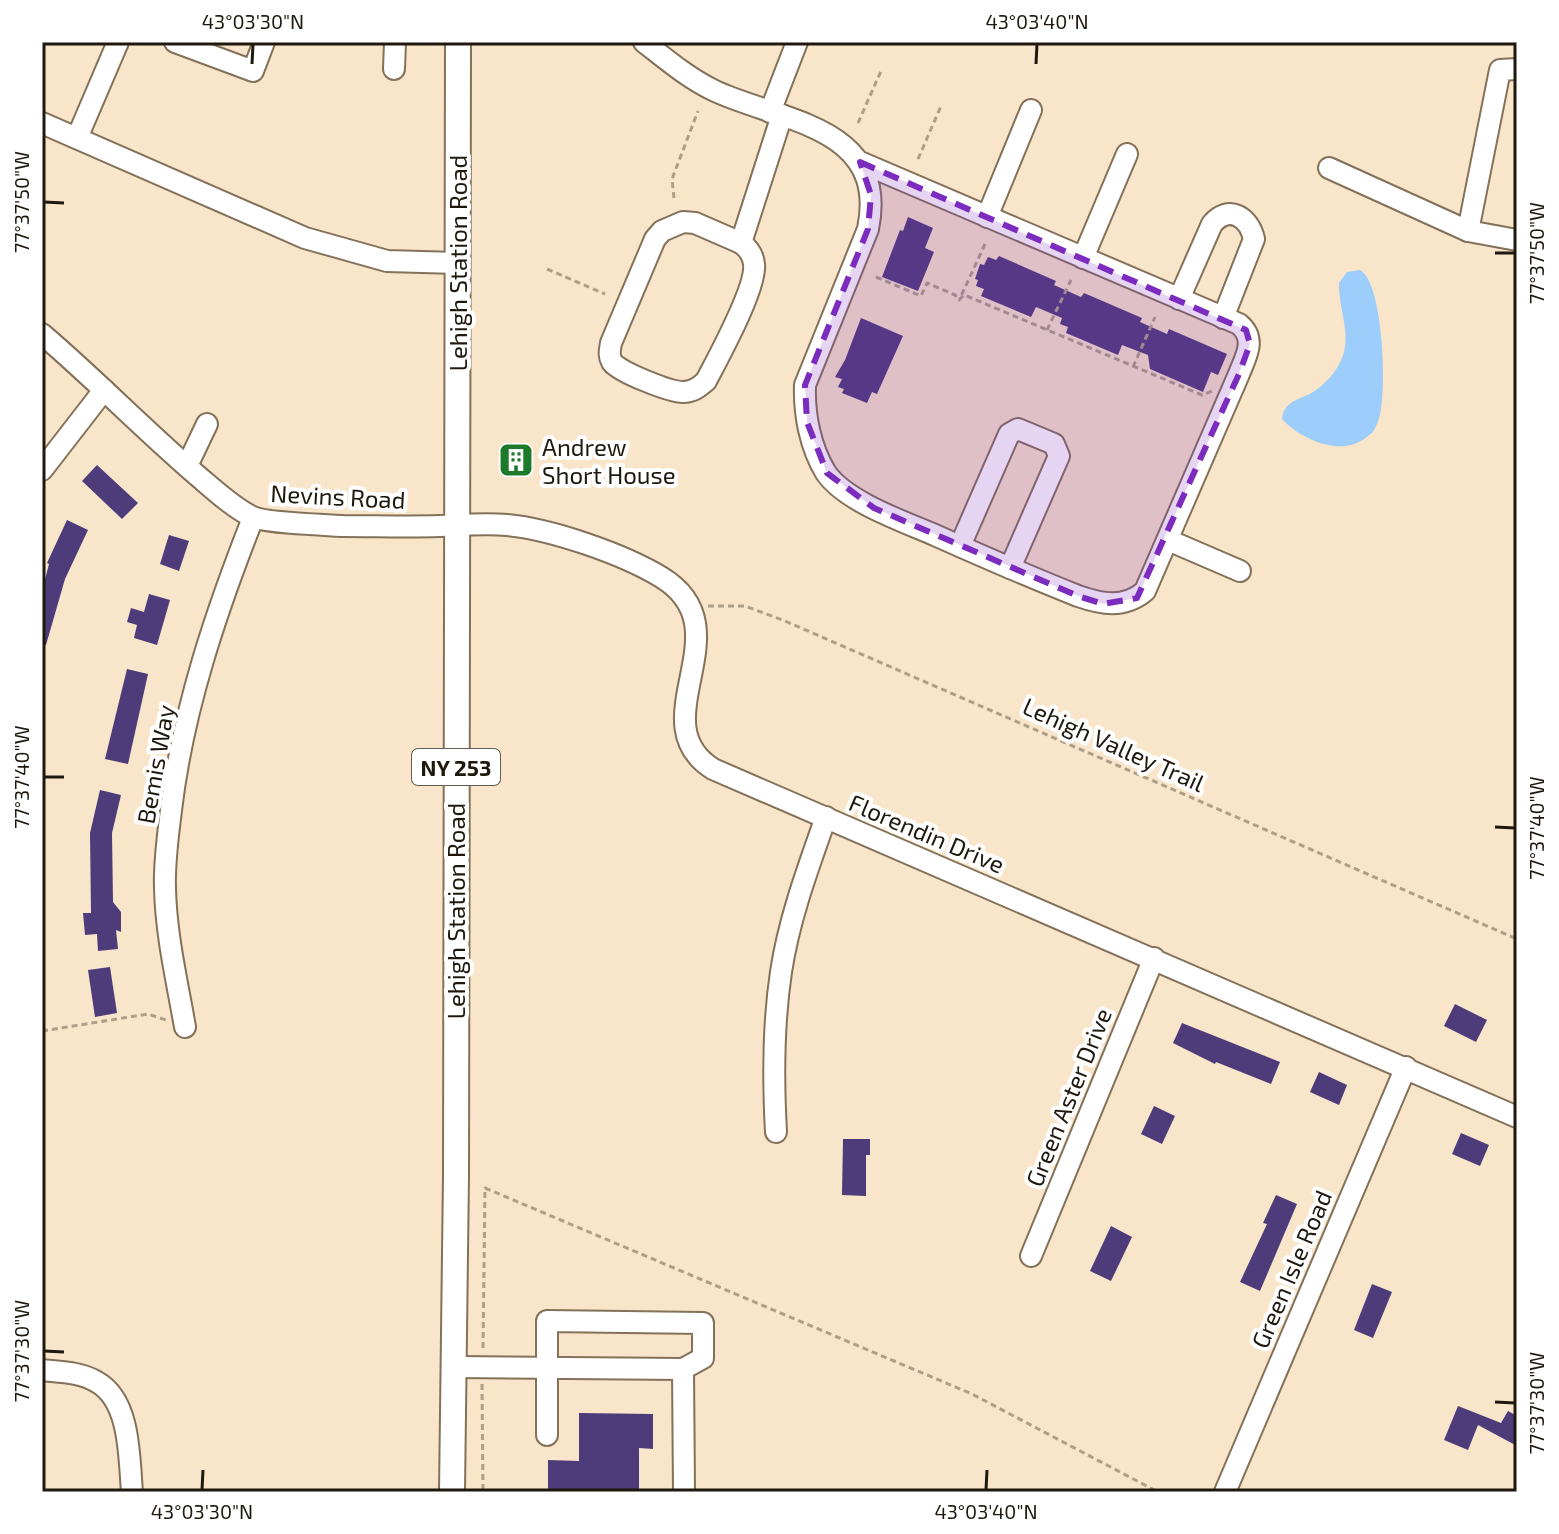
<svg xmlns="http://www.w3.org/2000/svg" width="1559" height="1534" viewBox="0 0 1559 1534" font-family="'Exo 2',sans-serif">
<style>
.water{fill:#9dcdfb}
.building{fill:#4d3b7a}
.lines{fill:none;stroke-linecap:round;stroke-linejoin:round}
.minor-casing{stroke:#837159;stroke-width:24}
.major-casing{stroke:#837159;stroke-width:28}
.path{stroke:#ae9f89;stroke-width:3;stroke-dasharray:6 4;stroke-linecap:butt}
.minor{stroke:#fff;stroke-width:20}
.major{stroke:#fff;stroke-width:24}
.marked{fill:#7b2cbf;fill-opacity:0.2;stroke:#7b2cbf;stroke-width:6;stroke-dasharray:16 10;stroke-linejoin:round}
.ticks{fill:none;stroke:#1f180e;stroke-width:3}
.labels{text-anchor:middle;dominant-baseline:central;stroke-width:8;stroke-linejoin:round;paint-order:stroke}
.shield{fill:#fff;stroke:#625d56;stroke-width:2}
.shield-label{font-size:22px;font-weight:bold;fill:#1f180e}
.street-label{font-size:24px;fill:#1f180e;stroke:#fff}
.poi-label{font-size:24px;fill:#1f180e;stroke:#fff;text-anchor:start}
.neatline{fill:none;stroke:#1f180e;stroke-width:3}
.ticks-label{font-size:20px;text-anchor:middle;fill:#1f180e}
</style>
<rect width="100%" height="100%" fill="#f9e5ca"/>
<path class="water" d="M1360,270C1383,283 1386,382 1381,409C1380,417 1377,425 1373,432C1367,437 1360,443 1351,445C1329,451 1297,436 1282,419C1284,400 1300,400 1313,392C1325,385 1337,371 1342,358C1352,335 1338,307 1339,283L1347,272Z"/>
<g class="building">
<path d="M908,217L933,228L925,248L934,252L918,291L882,277L900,230L903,231Z"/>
<path d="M999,256L1056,281L1054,285L1081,297L1084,293L1142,318L1140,322L1167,334L1169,329L1227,354L1218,375L1211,372L1203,392L1150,369L1148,355L1122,345L1118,355L1066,333L1068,327L1060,324L1062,318L1036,307L1031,317L981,296L984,289L976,286L978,280L975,279L980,264L984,265L988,257L996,260Z"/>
<path d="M861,318L903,336L877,394L872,392L867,403L842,393L844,389L838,387L842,379L835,377L845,360Z"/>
<path d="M533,452V471H504V468H499V453Z"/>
<path d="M97,465L138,503L122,519L82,481Z"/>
<path d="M67,520L88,530L65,579L46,645H42V591L49,564L47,563Z"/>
<path d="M169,535L189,541L179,571L160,564Z"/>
<path d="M149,594L170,600L157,645L134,638L137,625L127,622L131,608L144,612Z"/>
<path d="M127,669L148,674L128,764L105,759Z"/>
<path d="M100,790L121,795L112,833L113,902L121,912V932L116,930L118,949L98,951L97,934L85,935L83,913H91L90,833Z"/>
<path d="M110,967L117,1013L95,1017L88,970Z"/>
<path d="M1455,1004L1487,1020L1476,1042L1444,1026Z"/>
<path d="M1182,1023L1280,1062L1271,1084L1216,1062L1215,1064L1173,1043Z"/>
<path d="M1319,1072L1347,1085L1339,1105L1310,1092Z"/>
<path d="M1154,1106L1175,1116L1162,1144L1141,1134Z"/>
<path d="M1461,1133L1489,1145L1480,1166L1452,1154Z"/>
<path d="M843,1139H870V1155H866V1196L842,1195Z"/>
<path d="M1276,1195L1297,1204L1260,1291L1240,1282L1267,1224L1263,1223Z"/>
<path d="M1111,1226L1132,1237L1111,1281L1090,1271Z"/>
<path d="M1372,1284L1392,1292L1373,1338L1354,1330Z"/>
<path d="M1458,1406L1501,1423L1508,1411L1517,1416V1446L1478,1425L1468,1450L1444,1440Z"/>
<path d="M579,1413L653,1414V1449L639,1448V1492H548V1460L579,1461Z"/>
</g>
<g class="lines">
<defs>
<g id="minor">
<path d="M175,42L253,71L264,42"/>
<path d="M644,42C667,60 688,78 715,91C782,122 889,126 868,229L805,385C804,414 810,447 826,473C846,502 905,522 937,536C984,557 1030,577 1078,596C1101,604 1124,609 1145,591L1239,374C1246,356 1257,339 1239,324L860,162"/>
<path d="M394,69L395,42"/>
<path d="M1517,69L1500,70L1468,231L1517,240"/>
<path d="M770,112L797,42"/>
<path d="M42,123L305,238L387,261L457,263"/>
<path d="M77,138L118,42"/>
<path d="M1329,168L1468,231"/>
<path d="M987,217L1031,110"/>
<path d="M683,222L695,223L741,243C748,248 753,255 754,264C757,287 718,358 706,381C699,387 693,392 683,392C670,392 619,372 612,362C608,355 610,350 611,343L655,239L662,231Z"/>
<path d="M741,243L782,115"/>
<path d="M1083,258L1127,154"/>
<path d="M1179,299L1212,224C1229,204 1249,217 1254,239L1223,318"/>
<path d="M42,334C96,380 145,431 199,477C213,489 236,510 253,517C265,523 327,525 343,526C376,526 408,527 440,526C462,525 485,523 507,525C551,529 623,554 661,577C747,629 638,722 713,769L1517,1117"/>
<path d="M187,466L207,424"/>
<path d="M42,470L104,390"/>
<path d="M1168,540L1240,571"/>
<path d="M960,546L1009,434L1018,429L1054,444L1059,456L1010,568"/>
<path d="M185,1027C177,981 166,935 165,888C164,862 168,836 171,810C183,709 216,612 253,518"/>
<path d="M776,1132C773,1078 773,1025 781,972C789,919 808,868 826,817"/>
<path d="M1031,1256L1154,958"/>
<path d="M453,1367L683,1369L684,1492"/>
<path d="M42,1370C60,1372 81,1372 97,1382C131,1401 129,1459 132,1492"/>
<path d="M547,1435V1321L703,1323V1358L683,1369"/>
<path d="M1225,1492L1406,1067"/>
</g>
<path id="major" d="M452,1492L456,1175L458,42"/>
</defs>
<use href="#minor" class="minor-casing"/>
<use href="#major" class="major-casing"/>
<g class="path">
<path d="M858,123L881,71"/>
<path d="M918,159L941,106"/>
<path d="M674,198L672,179L698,111"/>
<path d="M985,244L962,294L1202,395L1212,391"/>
<path d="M547,269L605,294"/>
<path d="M876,277L921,296L927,283L955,295L959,300L964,295"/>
<path d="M1047,330L1071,280"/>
<path d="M1133,367L1155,317"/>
<path d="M708,606H745L785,621L1517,939"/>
<path d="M42,1031L148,1014L166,1020"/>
<path d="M483,1348L485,1188L972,1394L1158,1492"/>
<path d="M482,1384L483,1492"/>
</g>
<use href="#minor" class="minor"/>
<use href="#major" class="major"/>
</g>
<path class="marked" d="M860,162L1246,330L1250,344L1239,374L1137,598L1103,604L1078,596L874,508L827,473L807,422L805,385L868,229L871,195Z"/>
<path class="ticks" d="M252,64L253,44M1036,64L1037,44M44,202L64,203M1495,253H1515M44,777H64M1495,827L1515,828M44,1351L64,1352M1495,1402L1515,1403M202,1490L203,1470M986,1490L987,1470"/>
<defs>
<symbol id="building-square" viewBox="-11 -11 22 22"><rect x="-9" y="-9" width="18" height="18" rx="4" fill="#1d7a2a" stroke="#fff"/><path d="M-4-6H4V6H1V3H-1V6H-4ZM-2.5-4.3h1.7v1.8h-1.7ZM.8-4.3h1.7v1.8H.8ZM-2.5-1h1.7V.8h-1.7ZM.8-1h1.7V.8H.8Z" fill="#fff"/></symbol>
</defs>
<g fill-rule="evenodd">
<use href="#building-square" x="496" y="440" width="40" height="40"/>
</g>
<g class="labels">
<rect class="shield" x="412" y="749" width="88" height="36" rx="6"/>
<g class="shield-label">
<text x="456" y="767">NY 253</text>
</g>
<g class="street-label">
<text transform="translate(457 263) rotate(-90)">Lehigh Station Road</text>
<text transform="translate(338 496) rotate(3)">Nevins Road</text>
<text transform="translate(1114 744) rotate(24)">Lehigh Valley Trail</text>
<text transform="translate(155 764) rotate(-80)">Bemis Way</text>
<text transform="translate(927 833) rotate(23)">Florendin Drive</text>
<text transform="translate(455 911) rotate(-90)">Lehigh Station Road</text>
<text transform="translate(1068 1097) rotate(-68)">Green Aster Drive</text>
<text transform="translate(1291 1269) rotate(-67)">Green Isle Road</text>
</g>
<g class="poi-label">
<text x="542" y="446">Andrew<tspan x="542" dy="28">Short House</tspan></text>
</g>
</g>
<rect width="1559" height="1534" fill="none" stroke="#ffffff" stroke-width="88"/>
<rect x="44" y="44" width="1471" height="1446" class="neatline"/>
<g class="ticks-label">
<text x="253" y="29">43°03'30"N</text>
<text x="1037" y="29">43°03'40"N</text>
<text transform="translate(22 202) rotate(-90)" y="7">77°37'50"W</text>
<text transform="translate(1537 253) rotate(-90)" y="7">77°37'50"W</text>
<text transform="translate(22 777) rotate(-90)" y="7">77°37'40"W</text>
<text transform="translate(1537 828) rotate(-90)" y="7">77°37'40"W</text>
<text transform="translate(22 1351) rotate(-90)" y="7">77°37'30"W</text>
<text transform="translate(1537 1403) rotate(-90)" y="7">77°37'30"W</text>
<text x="202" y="1519">43°03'30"N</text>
<text x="986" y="1519">43°03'40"N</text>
</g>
</svg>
